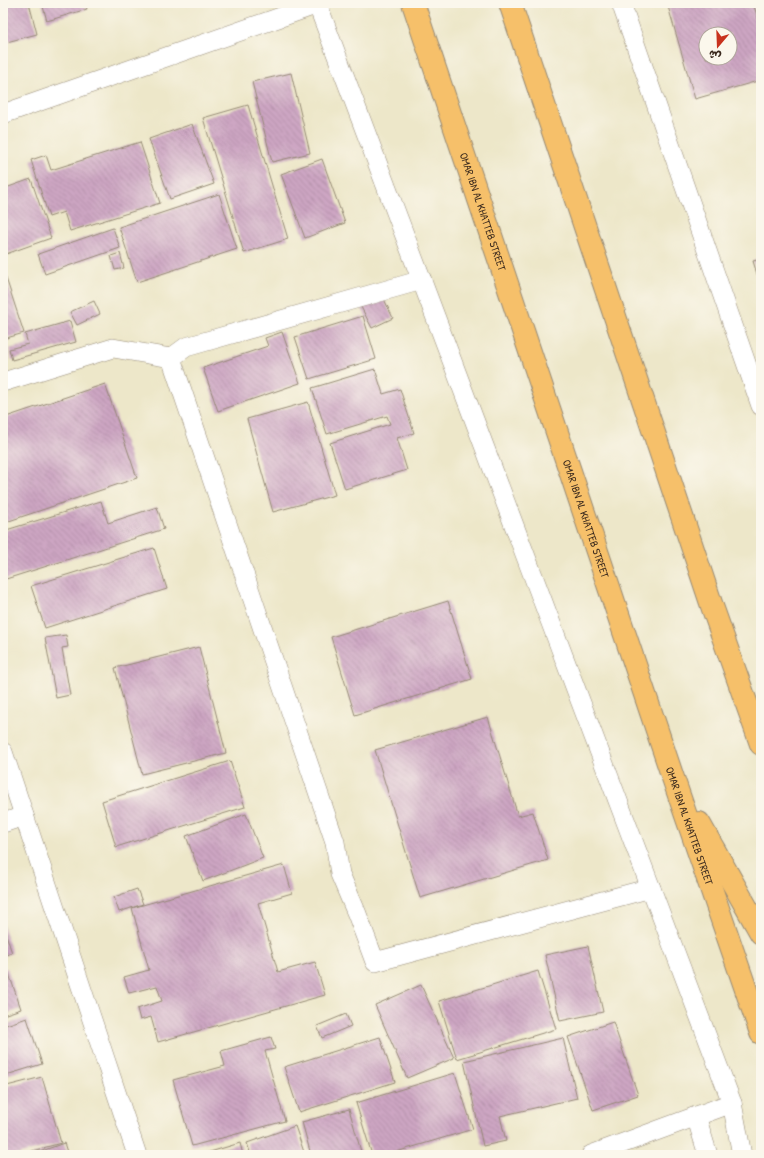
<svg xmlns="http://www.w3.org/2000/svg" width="764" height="1158" viewBox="0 0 764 1158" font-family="'Patrick Hand','Playpen Sans Arabic',sans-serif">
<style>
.building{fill:url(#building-back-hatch);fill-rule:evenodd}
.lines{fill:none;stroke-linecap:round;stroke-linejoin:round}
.minor-casing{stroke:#948874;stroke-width:20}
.major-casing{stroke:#948874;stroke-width:24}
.minor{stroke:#fff;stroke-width:19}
.major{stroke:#f6c06b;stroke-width:22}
.labels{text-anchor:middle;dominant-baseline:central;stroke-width:3;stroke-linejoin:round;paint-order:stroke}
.street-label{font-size:11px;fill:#3b2a1e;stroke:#fbf7ec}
</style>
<defs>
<pattern id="building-back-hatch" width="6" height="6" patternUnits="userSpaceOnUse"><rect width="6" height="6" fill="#cda6c3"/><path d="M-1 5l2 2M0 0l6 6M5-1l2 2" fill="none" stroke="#a8879e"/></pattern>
</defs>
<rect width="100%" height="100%" fill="#fbf7ec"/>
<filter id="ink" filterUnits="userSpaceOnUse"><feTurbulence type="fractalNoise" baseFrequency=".025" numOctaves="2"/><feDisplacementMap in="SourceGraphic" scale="8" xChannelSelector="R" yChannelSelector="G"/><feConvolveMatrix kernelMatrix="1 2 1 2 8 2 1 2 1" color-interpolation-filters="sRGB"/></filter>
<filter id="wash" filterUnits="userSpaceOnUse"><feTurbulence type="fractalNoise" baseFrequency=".012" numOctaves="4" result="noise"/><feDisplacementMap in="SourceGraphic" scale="16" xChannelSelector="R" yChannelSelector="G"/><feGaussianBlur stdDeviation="0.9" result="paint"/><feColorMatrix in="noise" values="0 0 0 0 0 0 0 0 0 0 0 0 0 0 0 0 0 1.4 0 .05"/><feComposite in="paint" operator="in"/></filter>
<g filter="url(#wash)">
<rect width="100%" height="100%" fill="#ede7c9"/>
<g id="blocks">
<g class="building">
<path d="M3,3H29L37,34L3,43Z"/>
<path d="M42,3H85L87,9L47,21Z"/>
<path d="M667,3H753L761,28V80L695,99ZM706,34H730V58H706Z"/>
<path d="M291,73L310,153L272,162L252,82Z"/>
<path d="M248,105L288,239L244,253L203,118Z"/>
<path d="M192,124L214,184L170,199L149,139Z"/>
<path d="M140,142L160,203L70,231L64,212L49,217L31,160L46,155L51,170Z"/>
<path d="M322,159L345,223L305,238L281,174Z"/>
<path d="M31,179L51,238L6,254L3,243V189Z"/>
<path d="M219,194L237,249L137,282L119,227Z"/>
<path d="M113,228L120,248L45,274L38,254Z"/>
<path d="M120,253L124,268L115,270L111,256Z"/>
<path d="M761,259V287L753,261Z"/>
<path d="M3,269L24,333L3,339Z"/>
<path d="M383,297L393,318L372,328L361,307Z"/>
<path d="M94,301L100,314L77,325L70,312Z"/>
<path d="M363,316L376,359L309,379L295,337Z"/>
<path d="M70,321L76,342L12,360L9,349L28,344L25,334Z"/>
<path d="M282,332L300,383L218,411L203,368L268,346L265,338Z"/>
<path d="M375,369L383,394L400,389L414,433L397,438L407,470L345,489L330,443L390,424L387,416L327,434L312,388Z"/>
<path d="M105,384L137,478L3,523V418Z"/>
<path d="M308,402L335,495L273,512L247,419Z"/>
<path d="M101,501L108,523L157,507L164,529L6,579L3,569V531Z"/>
<path d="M154,548L167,589L45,628L31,586Z"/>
<path d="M448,601L472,679L355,715L331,637Z"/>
<path d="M66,635L68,647L62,648L70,695L56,698L45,638Z"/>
<path d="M199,647L226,753L142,774L115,668Z"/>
<path d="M488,717L518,816L533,812L548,860L420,898L375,750Z"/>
<path d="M230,761L245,807L116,847L102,801Z"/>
<path d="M246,814L263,858L203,881L186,836Z"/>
<path d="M284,865L292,893L258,903L278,972L315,962L325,995L158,1042L151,1017L140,1020L137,1009L162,1001L157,986L129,993L124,977L149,970L132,908Z"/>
<path d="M137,889L143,904L119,912L114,897Z"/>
<path d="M3,925L12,953L3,956Z"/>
<path d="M588,946L603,1012L560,1021L545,955Z"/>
<path d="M7,968L21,1009L3,1015V969Z"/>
<path d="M538,971L556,1029L457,1059L439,1001Z"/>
<path d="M421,985L454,1058L407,1078L375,1005Z"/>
<path d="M346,1014L351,1026L322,1038L317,1026Z"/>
<path d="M27,1018L42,1064L3,1076V1026Z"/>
<path d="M613,1022L638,1095L593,1110L568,1037Z"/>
<path d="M271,1037L275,1049L265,1051L285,1121L192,1146L173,1080L225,1066L221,1051Z"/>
<path d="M380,1037L395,1082L299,1112L284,1067Z"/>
<path d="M563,1038L577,1098L500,1116L506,1141L483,1146L464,1061Z"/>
<path d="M455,1073L473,1129L386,1155H372L356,1103Z"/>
<path d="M42,1077L61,1143L17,1155H3V1087Z"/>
<path d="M349,1109L362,1155H311L302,1122Z"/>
<path d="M295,1126L305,1155H251L247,1143Z"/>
<path d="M64,1143L68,1155H31Z"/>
<path d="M240,1143L243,1155H200Z"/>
</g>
</g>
</g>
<g filter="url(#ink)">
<use href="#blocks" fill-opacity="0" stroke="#948874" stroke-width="1"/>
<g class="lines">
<defs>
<g id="minor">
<path d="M317,3L732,1103L742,1155"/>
<path d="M621,3L761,406"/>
<path d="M3,114L318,4"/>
<path d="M171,358L335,842L340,874L357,914L375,962L651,888"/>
<path d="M3,382L113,348L171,358L186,347L422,280"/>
<path d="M3,752L137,1155"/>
<path d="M3,823L24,816"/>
<path d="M696,1116L708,1155"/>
<path d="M591,1155L732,1103"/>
</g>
<g id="major">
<path id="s1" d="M413,3L672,775L761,1033"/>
<path d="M510,3L713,609L761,744"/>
<path d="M699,823L761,933"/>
</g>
</defs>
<use href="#minor" class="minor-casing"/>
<use href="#major" class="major-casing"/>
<use href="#minor" class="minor"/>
<use href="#major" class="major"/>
</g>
</g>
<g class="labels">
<g class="street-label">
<text stroke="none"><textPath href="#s1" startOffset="220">OMAR IBN AL KHATTEB STREET</textPath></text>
<text stroke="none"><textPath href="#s1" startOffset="544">OMAR IBN AL KHATTEB STREET</textPath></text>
<text stroke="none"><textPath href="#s1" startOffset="868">OMAR IBN AL KHATTEB STREET</textPath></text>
</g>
</g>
<rect width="764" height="1158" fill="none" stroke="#fbf7ec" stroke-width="16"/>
<g transform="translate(718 46) rotate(199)"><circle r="19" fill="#fbf7ec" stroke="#aea59a"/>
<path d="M0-3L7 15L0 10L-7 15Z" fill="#c8321e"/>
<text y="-6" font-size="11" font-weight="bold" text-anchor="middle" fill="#3b2a1e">ش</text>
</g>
</svg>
